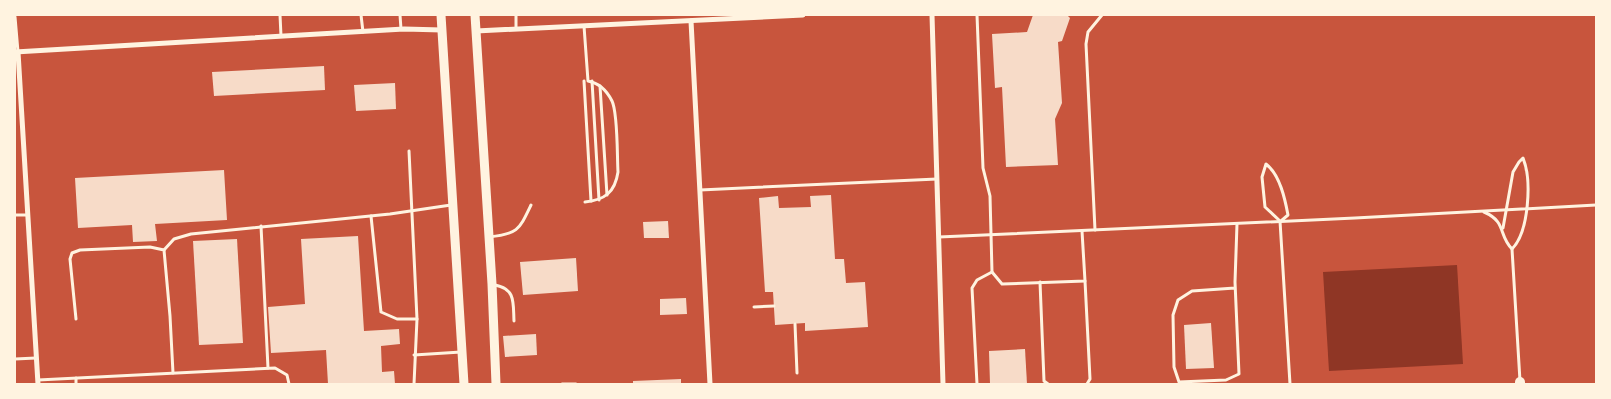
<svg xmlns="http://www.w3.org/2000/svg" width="1611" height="399" viewBox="0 0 1611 399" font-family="'Alegreya Sans',sans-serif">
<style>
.water{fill:#8f3625}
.building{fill:#f7dbc8}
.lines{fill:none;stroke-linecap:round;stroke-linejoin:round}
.service{stroke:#fff3e0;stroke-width:3}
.minor{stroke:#fff3e0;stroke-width:5}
.secondary{stroke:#fff3e0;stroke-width:9}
.primary{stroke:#fff3e0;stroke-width:10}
</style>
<rect width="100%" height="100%" fill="#c8553d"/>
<path class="water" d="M1457,265L1463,364L1329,371L1323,272Z"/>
<g class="building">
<path d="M1033,15H1067L1070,18L1062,41L1058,42L1062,103L1055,119L1058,165L1006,167L1002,87L995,88L992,34L1027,32Z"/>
<path d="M324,66L325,90L214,96L212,72Z"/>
<path d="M395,83L396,109L356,111L354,85Z"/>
<path d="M224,170L227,220L155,224L157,241L133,242L132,225L78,228L75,178Z"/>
<path d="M831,195L835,259H844L846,283L865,282L868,327L805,331V323L775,325L773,292H765L759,198L778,196L779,208L811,207L810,196Z"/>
<path d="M668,221L669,238H644L643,222Z"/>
<path d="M358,236L364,331L399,329L400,344L381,346L382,372L394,371L395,384H328L326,350L271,353L268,307L305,304L301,239Z"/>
<path d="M237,239L243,343L199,345L193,241Z"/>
<path d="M576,258L578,291L523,295L520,262Z"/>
<path d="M686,298L687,314L660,315V299Z"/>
<path d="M1211,323L1214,368L1186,369L1184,325Z"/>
<path d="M536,334L537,355L505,357L503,336Z"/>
<path d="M1025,349L1027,384H990L989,351Z"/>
<path d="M681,379V384H633V381Z"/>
</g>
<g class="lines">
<g class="service">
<path d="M280,15L281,36"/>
<path d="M361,15L363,32"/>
<path d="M400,15L401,29"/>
<path d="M516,15V29"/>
<path d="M977,15L983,168L990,196L992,272L1002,284L1085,281L1082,231"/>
<path d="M15,17L18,52"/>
<path d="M584,26L588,81C599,83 607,91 612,101C618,113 617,156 618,172C615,192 605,200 585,202"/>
<path d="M584,81L591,201"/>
<path d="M592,81L599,200"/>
<path d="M600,86L607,195"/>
<path d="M700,190L937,179"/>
<path d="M1484,212C1507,222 1498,235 1512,249L1520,381"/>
<path d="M15,215H28"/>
<path d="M371,216L381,312L397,319H417L409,151"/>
<path d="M1281,221L1288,215C1285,199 1280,175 1266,164L1262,177L1265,207L1280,221L1290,384"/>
<path d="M261,226L268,368"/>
<path d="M1503,228L1513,172L1519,162L1523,158C1532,180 1529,232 1512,249"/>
<path d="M1095,230L1086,44L1088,32L1102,15"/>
<path d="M489,237C518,234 519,230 531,205"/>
<path d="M939,237L1355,218L1596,205"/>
<path d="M164,250L174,239L191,234L390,214L451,205"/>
<path d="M1085,281L1090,379L1087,384"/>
<path d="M1040,282L1044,381L1048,384"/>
<path d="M495,285C516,289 513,303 514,321"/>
<path d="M1235,288L1192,291L1178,300L1173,315L1174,367L1179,382L1226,380L1239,374L1235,282L1237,224"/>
<path d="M754,307L774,306"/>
<path d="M76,319L70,259L72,253L80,250L150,247L164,250L170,316L173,373"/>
<path d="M795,324L797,373"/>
<path d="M414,355L461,352"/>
<path d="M15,359L36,358"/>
<path d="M76,378V384"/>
<path d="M38,380L275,368L287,375L289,384"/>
<path d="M414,384L417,319"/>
<path d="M562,384H576"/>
<path d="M977,384L972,288L977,280L992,272"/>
</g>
<g class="minor">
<path d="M932,15L943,384"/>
<path d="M691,21L710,384"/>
<path d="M476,31L803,15"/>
<path d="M15,52L404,29L442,30"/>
<path d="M18,52L38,384"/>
</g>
<g class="secondary">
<path d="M441,15L464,384"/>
<path d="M475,15L492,284L496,384"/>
</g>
<path class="primary" d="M1520,382V384"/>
</g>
<rect width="1611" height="399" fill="none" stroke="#fff3e0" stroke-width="32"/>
</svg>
